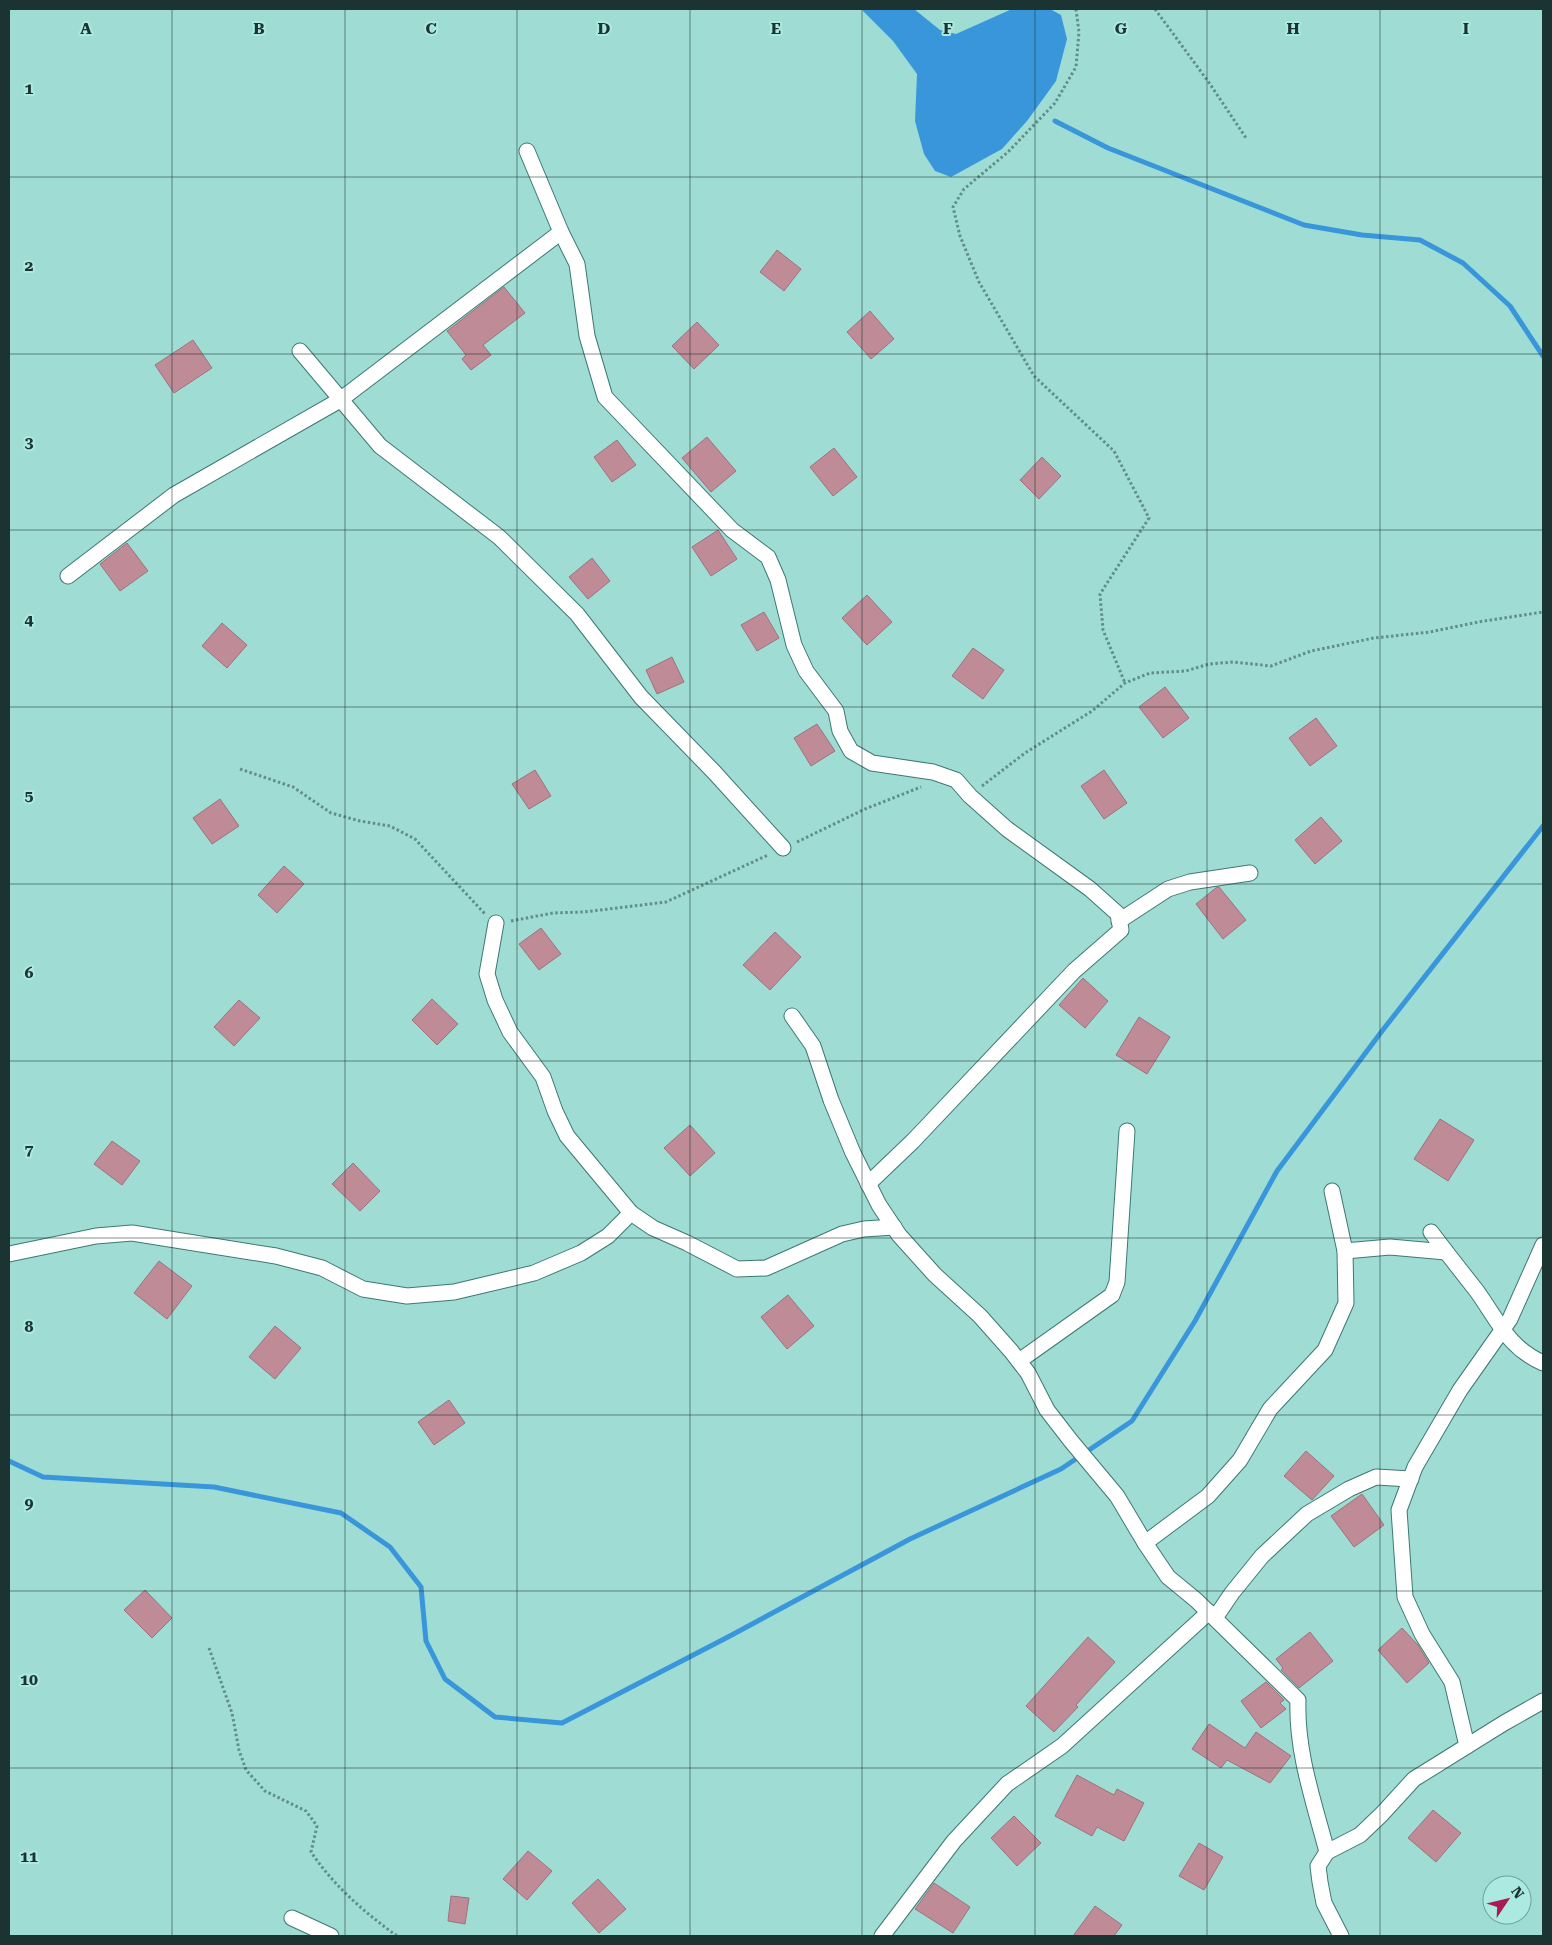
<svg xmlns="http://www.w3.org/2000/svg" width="1552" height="1945" viewBox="0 0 1552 1945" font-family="'Roboto Serif',serif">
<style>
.water{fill:#3a96db}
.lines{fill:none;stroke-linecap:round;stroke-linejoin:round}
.stream{stroke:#3a96db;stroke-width:5}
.building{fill:#be8b96;stroke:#a1707b}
.street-casing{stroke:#3d7971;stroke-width:17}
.path{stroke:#618e88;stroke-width:3;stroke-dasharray:2.5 2.5;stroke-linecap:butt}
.street{stroke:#fff;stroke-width:15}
.grid{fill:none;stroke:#1b3431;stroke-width:1;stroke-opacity:0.55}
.grid-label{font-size:16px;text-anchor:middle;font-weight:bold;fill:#1b3431;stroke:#aceae1;stroke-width:4;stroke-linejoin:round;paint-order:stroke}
</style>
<rect width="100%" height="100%" fill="#9fddd4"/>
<path class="water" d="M861,9H914L940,30L956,34L1012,9H1050L1061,15L1067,39L1056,81L1027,121L1002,149L951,177L935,171L924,154L915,121L917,74L893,41Z"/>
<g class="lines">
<g class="stream">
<path d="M1055,121L1108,148L1304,225L1362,235L1420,240L1463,263L1510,306L1543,356"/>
<path d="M9,1461L43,1477L214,1487L341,1513L390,1547L421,1587L426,1641L445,1679L495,1717L562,1723L728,1637L910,1539L1061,1469L1132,1421L1195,1321L1277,1171L1382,1031L1543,826"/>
</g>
</g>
<g class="building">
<path d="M777,250L801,269L784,291L760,272Z"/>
<path d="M504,287L525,313L483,345L491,355L471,370L462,359L466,355L447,331Z"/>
<path d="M870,311L894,339L871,359L847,332Z"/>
<path d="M697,322L719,345L694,369L672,346Z"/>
<path d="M193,340L212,368L174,393L155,365Z"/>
<path d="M707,437L736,471L711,492L682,458Z"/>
<path d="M617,440L636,465L612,482L594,457Z"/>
<path d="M834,448L857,477L833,496L810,467Z"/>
<path d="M1042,457L1061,476L1039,499L1020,480Z"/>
<path d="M718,530L737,559L711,576L692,547Z"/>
<path d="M127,543L148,571L120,591L100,564Z"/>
<path d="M592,558L610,581L588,599L569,577Z"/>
<path d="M867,595L892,622L867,645L842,618Z"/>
<path d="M764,612L779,638L757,651L741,625Z"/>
<path d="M222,623L247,645L227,668L202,646Z"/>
<path d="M973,648L1004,670L983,699L952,676Z"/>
<path d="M672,657L684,682L657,694L646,670Z"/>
<path d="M1165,687L1189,718L1163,738L1139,707Z"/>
<path d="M1316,718L1337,746L1310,766L1289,738Z"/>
<path d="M817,724L835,751L811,766L794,738Z"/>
<path d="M535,770L551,796L529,809L512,784Z"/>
<path d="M1104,770L1127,803L1104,819L1081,786Z"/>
<path d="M220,799L239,826L212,844L193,818Z"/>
<path d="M1321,817L1342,841L1315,864L1295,840Z"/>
<path d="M284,866L304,884L277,913L258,895Z"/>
<path d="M1217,887H1219L1246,920L1223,939L1196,904Z"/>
<path d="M541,928L561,954L539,970L519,944Z"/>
<path d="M775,932L801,957L770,990L743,965Z"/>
<path d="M1083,978L1108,1001L1085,1028L1059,1005Z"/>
<path d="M432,999L458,1024L437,1045L412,1020Z"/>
<path d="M239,1000L260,1018L234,1046L214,1027Z"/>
<path d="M1139,1017L1170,1037L1147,1074L1116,1055Z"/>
<path d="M1440,1119L1474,1140L1448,1181L1414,1159Z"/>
<path d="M690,1125L715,1153L690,1176L664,1148Z"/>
<path d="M112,1141L140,1161L122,1185L94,1164Z"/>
<path d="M353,1163L380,1191L360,1211L332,1184Z"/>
<path d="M159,1261L192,1286L167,1319L134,1293Z"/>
<path d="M788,1295L814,1326L787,1349L761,1317Z"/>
<path d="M275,1326L301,1348L275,1379L249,1357Z"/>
<path d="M449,1400L465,1423L434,1445L418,1422Z"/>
<path d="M1306,1451L1334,1476L1312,1500L1284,1476Z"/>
<path d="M1362,1494L1384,1525L1354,1547L1331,1516Z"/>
<path d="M145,1590L172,1618L152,1638L124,1610Z"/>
<path d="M1402,1628L1418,1645L1429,1663L1407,1683L1378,1650Z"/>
<path d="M1310,1632L1333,1661L1299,1688L1281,1670L1283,1668L1276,1659Z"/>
<path d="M1088,1637L1115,1662L1076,1705L1078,1707L1054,1732L1026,1706Z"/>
<path d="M1266,1682L1284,1700L1280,1703L1286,1709L1261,1728L1241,1701Z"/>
<path d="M1209,1724L1245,1748L1256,1732L1291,1756L1270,1783L1227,1760L1221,1768L1192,1749Z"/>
<path d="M1077,1775L1114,1795L1117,1789L1144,1803L1124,1841L1097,1827L1092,1836L1055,1816Z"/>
<path d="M1433,1810L1461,1833L1436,1862L1408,1838Z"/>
<path d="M1014,1816L1041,1843L1017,1866L991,1838Z"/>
<path d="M1199,1843L1223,1857L1204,1890L1179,1876Z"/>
<path d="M528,1851L552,1871L527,1900L503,1879Z"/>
<path d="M598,1879L626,1909L599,1933L572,1903Z"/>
<path d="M934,1883L970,1907L953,1933L915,1909Z"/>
<path d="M451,1896L469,1898L465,1924L448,1921Z"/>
<path d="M1095,1906L1122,1925L1114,1936H1073Z"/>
</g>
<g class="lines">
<defs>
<g id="street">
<path d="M527,151L561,232L577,264L587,336L605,397L732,530L768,557L778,580L794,645L806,671L836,711L840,731L851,751L872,763L933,772L956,780L970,796L1007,829L1090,889L1118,914L1121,930L1074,971L913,1141L868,1184"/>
<path d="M300,351L380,446L499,537L577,614L641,697L714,772L783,848"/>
<path d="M68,576L174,495L340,400L561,232"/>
<path d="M1119,921L1168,889L1190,882L1250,873"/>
<path d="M496,923L487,974L495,1000L510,1032L543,1077L555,1111L567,1136L631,1213L653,1228L687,1243L737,1269L766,1268L842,1234L864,1229L894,1227"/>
<path d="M792,1016L813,1046L831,1100L853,1153L879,1205L899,1235L935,1275L980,1316L1011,1351L1028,1373L1047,1410L1071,1441L1117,1496L1145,1543L1168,1577L1196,1600L1298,1700C1296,1752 1314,1802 1327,1852"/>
<path d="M1431,1232C1446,1252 1461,1271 1476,1290C1498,1320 1507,1347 1543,1363"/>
<path d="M1345,1251L1390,1247L1446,1252"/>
<path d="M9,1254L96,1236L132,1233L276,1256L322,1268L363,1289L407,1296L454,1292L534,1273L581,1253L608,1236L631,1213"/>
<path d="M1019,1361L1112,1295L1117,1282L1127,1131"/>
<path d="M1145,1543L1208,1496L1240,1460L1270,1409L1325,1350L1346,1303L1345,1251L1332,1191"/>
<path d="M1215,1618L1232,1593L1262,1556L1307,1514L1349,1489L1376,1477L1411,1479"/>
<path d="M1467,1746L1452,1682L1422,1634L1405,1597L1399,1510L1415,1467L1460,1390L1510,1319L1543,1245"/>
<path d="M292,1918L331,1936"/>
<path d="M882,1936L954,1841L1007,1784L1062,1746L1209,1612"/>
<path d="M1341,1936L1324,1903L1320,1882L1318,1866L1327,1852L1360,1835L1382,1814L1414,1779L1504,1723L1543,1701"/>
</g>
</defs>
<use href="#street" class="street-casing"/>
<g class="path">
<path d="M1076,9L1079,32L1076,67L1055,103L1008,152L964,189L953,207L960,236L979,282L1034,376L1114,451L1149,518L1100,594L1103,630L1125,683"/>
<path d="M1155,9L1210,84L1246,138"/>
<path d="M240,769L293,787L331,813L360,821L390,826L415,839L486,915"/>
<path d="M982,786L1025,753L1092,711L1125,683L1150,673L1186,671L1209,664L1233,662L1271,666L1311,651L1374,638L1430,632L1478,622L1543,612"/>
<path d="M797,842L865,809L921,787"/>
<path d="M511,921L553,913L584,912L666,902L768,855"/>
<path d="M209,1648L232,1713L239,1750L246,1770L265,1791L306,1811L317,1826L311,1852C334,1886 364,1912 397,1936"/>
</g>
<use href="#street" class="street"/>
</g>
<path class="grid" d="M172,9V1936M345,9V1936M517,9V1936M690,9V1936M862,9V1936M1035,9V1936M1207,9V1936M1380,9V1936M9,177H1543M9,354H1543M9,530H1543M9,707H1543M9,884H1543M9,1061H1543M9,1238H1543M9,1415H1543M9,1591H1543M9,1768H1543"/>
<g class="grid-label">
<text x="86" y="34">A</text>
<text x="259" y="34">B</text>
<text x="431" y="34">C</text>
<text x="604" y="34">D</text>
<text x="776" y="34">E</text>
<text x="948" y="34">F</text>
<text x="1121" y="34">G</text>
<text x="1293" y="34">H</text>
<text x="1466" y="34">I</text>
<text x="29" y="94">1</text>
<text x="29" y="271">2</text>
<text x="29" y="448">3</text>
<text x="29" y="625">4</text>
<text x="29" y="801">5</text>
<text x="29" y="978">6</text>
<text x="29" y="1155">7</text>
<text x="29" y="1332">8</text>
<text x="29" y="1509">9</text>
<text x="29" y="1685">10</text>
<text x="29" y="1862">11</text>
</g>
<rect width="1552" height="1945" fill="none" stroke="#1b3431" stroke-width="20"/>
<g transform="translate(1507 1900) rotate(55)"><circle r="24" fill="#aceae1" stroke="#72a19b"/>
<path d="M0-4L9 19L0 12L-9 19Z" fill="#ab1b53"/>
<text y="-8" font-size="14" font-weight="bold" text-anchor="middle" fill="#1b3431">N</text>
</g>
</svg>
